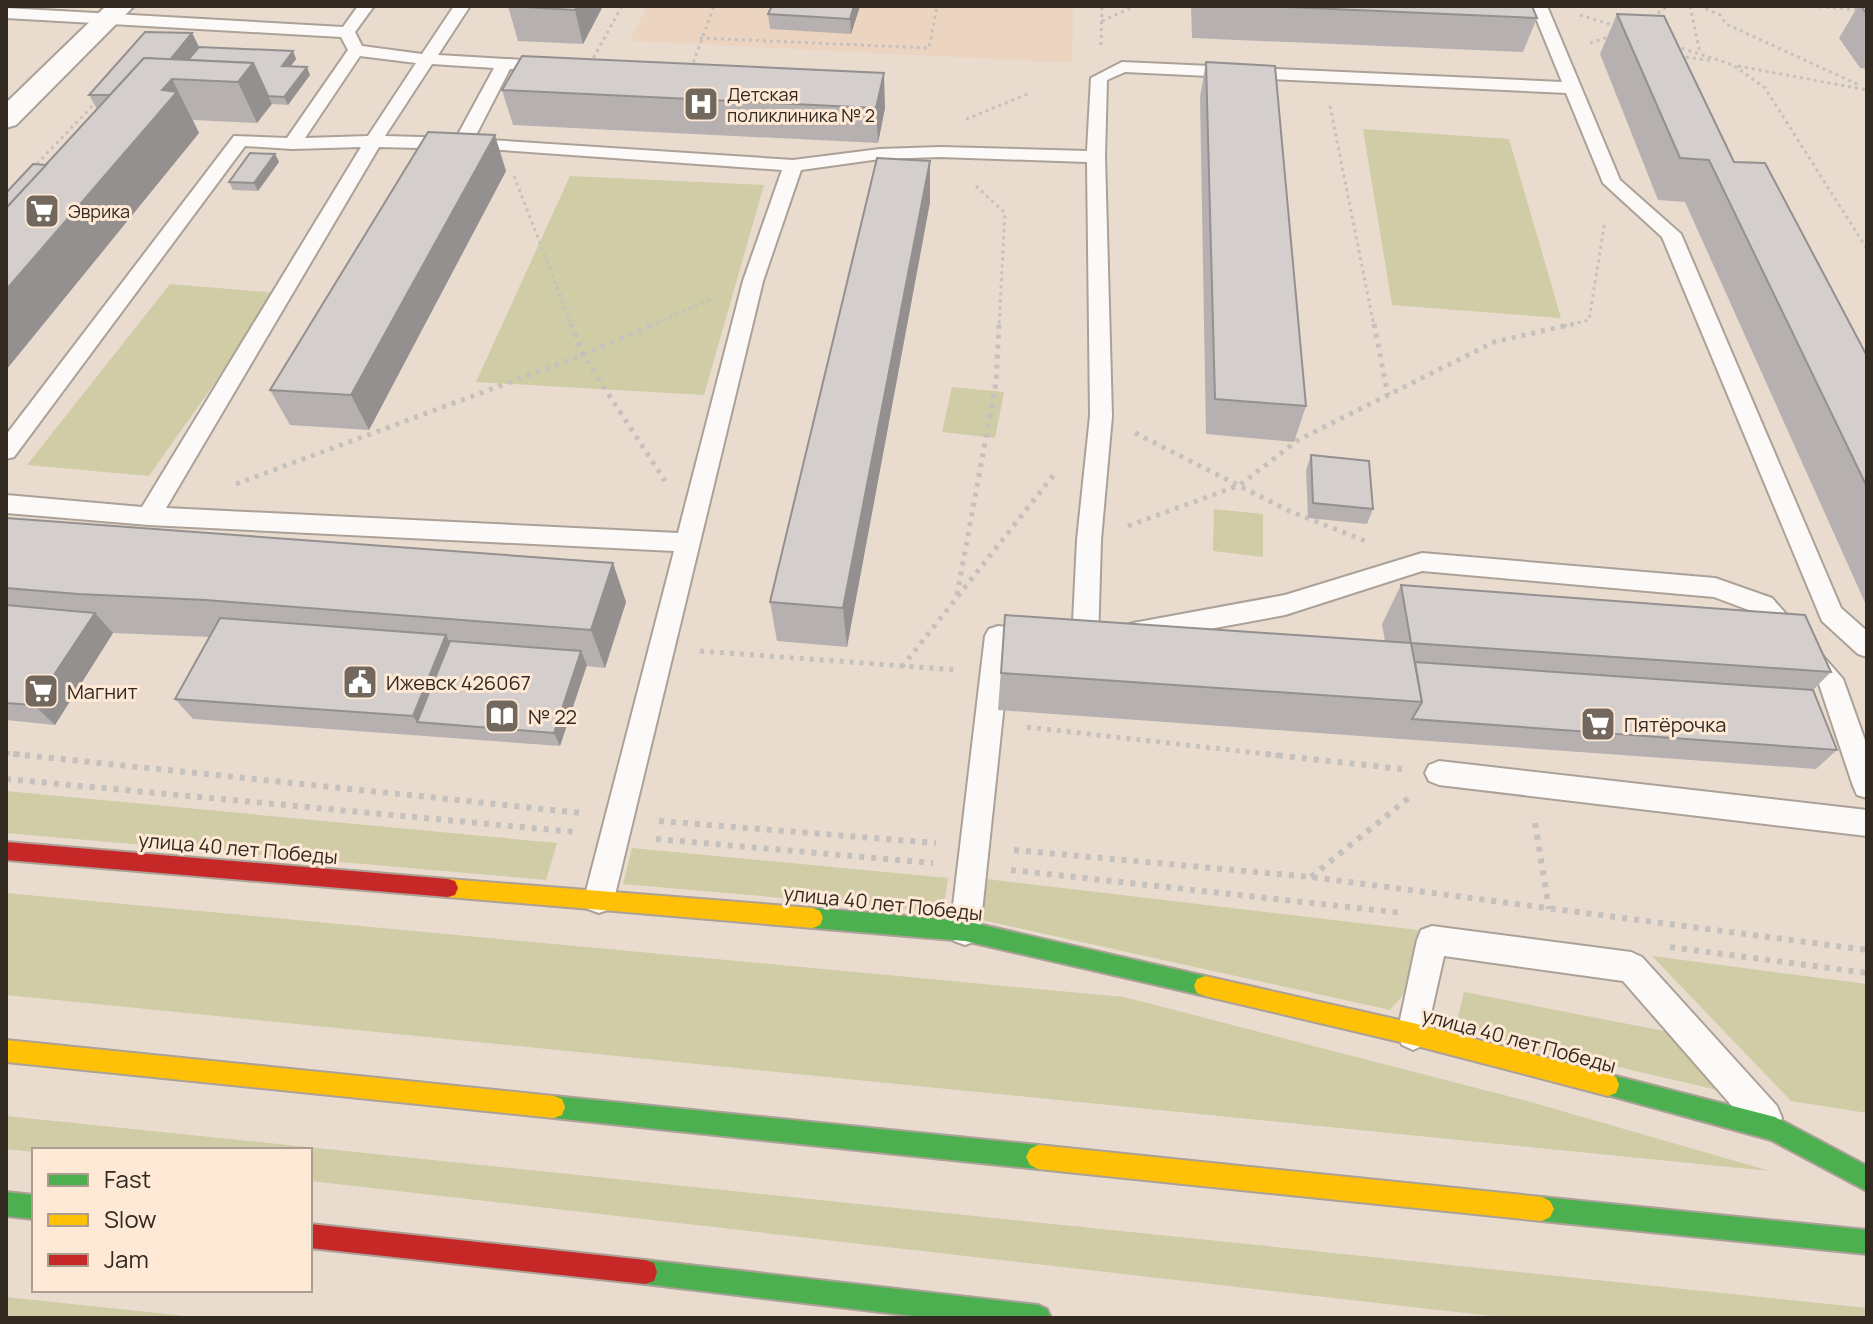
<svg xmlns="http://www.w3.org/2000/svg" width="1873" height="1324" viewBox="0 0 1873 1324" font-family="Manrope,sans-serif">
<style>
.built{fill:#ecd5c0}
.green{fill:#cfcca6}
.lines{fill:none;stroke-linecap:round;stroke-linejoin:round}
.lane-casing{stroke:#aba197;stroke-width:4}
.street-casing{stroke:#aba197;stroke-width:4}
.fast-casing{stroke:#aba197;stroke-width:4}
.slow-casing{stroke:#aba197;stroke-width:4}
.jam-casing{stroke:#aba197;stroke-width:4}
.path-far2{stroke:#c6c1bd;stroke-width:3;stroke-dasharray:3 4;stroke-linecap:butt}
.path-far1{stroke:#c6c1bd;stroke-width:5;stroke-dasharray:4 6;stroke-linecap:butt}
.path{stroke:#c6c1bd;stroke-width:6;stroke-dasharray:5 7;stroke-linecap:butt}
.lane{fill:#fcfaf8;fill-rule:evenodd}
.street{fill:#fcfaf8;fill-rule:evenodd}
.fast{fill:#4caf50;fill-rule:evenodd}
.slow{fill:#ffc107;fill-rule:evenodd}
.jam{fill:#c62828;fill-rule:evenodd}
.wall{fill:#b6b1b0}
.shaded-wall{fill:#949090}
.building{fill:#d4cecd;stroke:#949090;stroke-width:2}
.labels{text-anchor:middle;dominant-baseline:central;stroke-width:6;stroke-linejoin:round;paint-order:stroke}
.far-poi-label{font-size:18px;fill:#322920;stroke:#fee9d6;text-anchor:start}
.poi-label{font-size:20px;fill:#322920;stroke:#fee9d6;text-anchor:start}
.street-label{font-size:20px;fill:#322920;stroke:#fee9d6}
</style>
<rect width="100%" height="100%" fill="#e9dccf"/>
<path class="built" d="M647,6H1074L1072,63L630,41Z"/>
<g class="green">
<path d="M1363,129L1509,139L1561,318L1392,305Z"/>
<path d="M570,176L764,185L704,395L476,382Z"/>
<path d="M170,284L278,293L149,476L27,465Z"/>
<path d="M952,387L1004,392L995,438L942,432Z"/>
<path d="M1214,509L1263,514V557L1213,551Z"/>
<path d="M6,791L557,843L546,880L6,833Z"/>
<path d="M632,848L948,878L943,912L623,884Z"/>
<path d="M986,879L1418,930L1403,995L1390,1010L982,920Z"/>
<path d="M6,893L1124,997L1527,1101L1770,1171L6,995Z"/>
<path d="M1652,956L1867,984V1113L1791,1101Z"/>
<path d="M1464,992L1669,1032L1717,1090L1455,1029Z"/>
<path d="M6,1116L1867,1308V1318H1509L310,1181V1150L34,1152L6,1149Z"/>
<path d="M6,1297L204,1318H6Z"/>
</g>
<g class="lines">
<defs>
<g id="lane">
<path d="M358,6H374L355,32L362,46L422,54L454,6H470L438,55L557,62L559,66L557,70L551,71L510,69L474,139L793,160L880,149L940,147L1087,151L1091,78L1122,62L1562,82L1531,6H1547L1620,180L1681,234L1841,608L1867,631V657L1858,654L1822,621L1662,237L1603,183L1566,93L1125,72L1107,80L1105,157L1112,416L1101,540L1098,642L1094,649L1085,652L1076,649L1072,642L1077,540L1090,416L1087,162L940,157L880,159L801,170L763,281L614,899L610,909L599,913L588,909L584,899L674,551L149,525L6,513V495L142,507L361,147L292,149L245,146L14,457L6,459V435L234,136L287,138L348,50L341,37L6,18V8L343,27ZM360,56L416,63L368,136L305,138ZM432,64L494,68L456,138L385,136ZM379,147L502,150L782,170L743,281L678,533L166,508Z"/>
<path d="M1422,553L1715,578L1772,598L1843,679L1867,746V798L1857,795L1853,786L1819,684L1754,612L1714,597L1422,571L1285,615L1133,643L1124,640L1120,633L1124,626L1133,623L1285,595Z"/>
<path d="M998,626L1047,631L1051,638L1047,645L1038,648L1010,647L980,931L976,941L965,945L954,941L950,931L985,636L989,629Z"/>
<path d="M1439,761L1867,810V836L1439,785L1429,781L1425,773L1429,765Z"/>
<path d="M1432,926L1631,952L1642,957L1777,1106L1782,1118L1777,1130L1765,1135L1753,1130L1623,981L1444,956L1424,1045L1413,1050L1402,1045L1397,1034L1417,940L1421,930Z"/>
</g>
<path id="street" d="M106,6H134L16,125L6,128V103Z"/>
<g id="fast">
<path d="M813,908L965,921L1205,976L1213,979L1216,986L1213,993L1205,996L965,941L813,928L806,925L803,918L806,911Z"/>
<path d="M1608,1074L1775,1117L1867,1166V1191L1771,1140L1600,1093L1597,1085L1600,1077Z"/>
<path d="M554,1096L1038,1145L1046,1149L1050,1157L1046,1165L1038,1169L554,1118L546,1115L543,1107L546,1099Z"/>
<path d="M6,1192L34,1195V1219L6,1216Z"/>
<path d="M1542,1197L1867,1230V1254L1542,1221L1534,1217L1530,1209L1534,1201Z"/>
<path d="M645,1260L1038,1305L1047,1309L1051,1318H931L645,1284L636,1281L633,1272L636,1263Z"/>
</g>
<g id="slow">
<path d="M448,879L813,908L820,911L823,918L820,925L813,928L448,897L441,895L438,888L441,881Z"/>
<path d="M1205,976L1413,1023L1608,1074L1616,1077L1619,1085L1616,1093L1608,1096L1413,1045L1205,996L1197,993L1194,986L1197,979Z"/>
<path d="M6,1040L554,1096L562,1099L565,1107L562,1115L554,1118L6,1062Z"/>
<path d="M1038,1145L1542,1197L1550,1201L1554,1209L1550,1217L1542,1221L1038,1169L1030,1165L1026,1157L1030,1149Z"/>
</g>
<g id="jam">
<path d="M6,842L448,879L455,881L458,888L455,895L448,897L6,860Z"/>
<path d="M310,1224L645,1260L654,1263L657,1272L654,1281L645,1284L310,1248Z"/>
</g>
</defs>
<use href="#lane" class="lane-casing"/>
<use href="#street" class="street-casing"/>
<use href="#fast" class="fast-casing"/>
<use href="#slow" class="slow-casing"/>
<use href="#jam" class="jam-casing"/>
<g class="path-far2">
<path d="M1690,6L1700,53"/>
<path d="M1699,6L1720,15L1726,24L1859,85"/>
<path d="M1805,6L1867,10"/>
<path d="M1580,15L1616,26"/>
<path d="M1663,20L1659,12L1668,6"/>
<path d="M1102,21L1135,6"/>
<path d="M700,38L929,48L937,6"/>
<path d="M1590,43L1611,36"/>
<path d="M1101,45L1102,6"/>
<path d="M1675,46L1733,65L1765,88L1867,249"/>
<path d="M1679,56L1713,61"/>
<path d="M590,64L622,6"/>
<path d="M1738,66L1867,90"/>
<path d="M691,69L714,6"/>
<path d="M1330,106L1374,326"/>
<path d="M966,119L1028,94"/>
<path d="M32,169L97,101"/>
<path d="M514,176L572,326"/>
<path d="M976,186L1005,213L999,326"/>
<path d="M650,326L712,299"/>
<path d="M1564,326L1589,320L1605,221"/>
</g>
<g class="path-far1">
<path d="M571,324L583,355L665,481"/>
<path d="M1374,324L1388,395"/>
<path d="M1135,433L1287,510L1368,542"/>
<path d="M236,484L583,355L655,324"/>
<path d="M1128,526L1240,485L1298,440L1494,342L1573,324"/>
<path d="M957,595L996,383L999,324"/>
<path d="M700,651L957,670"/>
<path d="M902,667L1056,472"/>
<path d="M1027,727L1283,756"/>
<path d="M6,753L32,756"/>
</g>
<g class="path">
<path d="M13,754L582,813"/>
<path d="M1266,754L1402,769"/>
<path d="M6,779L575,832"/>
<path d="M659,821L936,843"/>
<path d="M1535,823L1549,909"/>
<path d="M656,839L933,863"/>
<path d="M1014,850L1311,877L1867,950"/>
<path d="M1011,870L1403,913"/>
<path d="M1311,877L1411,796"/>
<path d="M1670,947L1867,973"/>
</g>
<use href="#lane" class="lane"/>
<use href="#street" class="street"/>
<use href="#fast" class="fast"/>
<use href="#slow" class="slow"/>
<use href="#jam" class="jam"/>
</g>
<g class="wall">
<path d="M508,6H603L583,44L518,41Z"/>
<path d="M860,6L851,34L770,29L768,14Z"/>
<path d="M1191,6H1532L1537,18L1523,52L1192,38Z"/>
<path d="M1858,6H1867V69L1860,68L1839,38Z"/>
<path d="M1617,14L1734,162L1867,356V607L1685,202L1658,200L1600,54Z"/>
<path d="M192,33L199,47L293,51L296,59L291,66L310,75L288,105L271,104L257,123L193,120L199,133L6,370V193L46,165L97,109L89,95Z"/>
<path d="M1206,62L1306,406L1294,442L1206,434L1200,97Z"/>
<path d="M502,90L885,108L878,143L513,125Z"/>
<path d="M275,154L279,162L258,191L233,190L229,182Z"/>
<path d="M930,161V202L847,647L777,641L770,602Z"/>
<path d="M506,171L369,430L290,425L270,390Z"/>
<path d="M1311,455L1373,509L1367,524L1308,518L1306,470Z"/>
<path d="M6,518L613,563L626,602L605,668L586,666L560,746L193,719L175,699L210,637L113,633L55,725L6,720Z"/>
<path d="M1401,585L1831,672L1813,690L1837,750L1816,769L998,710L1005,615L1385,641L1382,624Z"/>
</g>
<g class="shaded-wall">
<path d="M577,6H603L583,44L575,10Z"/>
<path d="M854,6H860L851,34L850,19Z"/>
<path d="M192,33L203,55L172,79L199,133L6,370V290L138,96Z"/>
<path d="M293,51L296,59L285,74L282,66Z"/>
<path d="M253,63L272,104L257,123L238,82Z"/>
<path d="M307,67L310,75L288,105L284,97Z"/>
<path d="M884,73L885,108L878,143L876,108Z"/>
<path d="M495,135L506,171L369,430L351,395Z"/>
<path d="M275,154L279,162L258,191L254,183Z"/>
<path d="M930,161V202L847,647L843,608Z"/>
<path d="M613,563L626,602L605,668L591,630Z"/>
<path d="M95,613L113,633L55,725L34,705Z"/>
<path d="M446,635L457,655L417,722L413,716Z"/>
<path d="M581,651L587,665L560,746L554,733Z"/>
</g>
<g class="building">
<path d="M508,6H577L575,10Z"/>
<path d="M772,6H854L850,19L768,14Z"/>
<path d="M1264,6H1532L1537,18Z"/>
<path d="M1861,6H1867V14Z"/>
<path d="M1617,14L1664,16L1734,162L1765,163L1867,356V487L1709,160L1680,158Z"/>
<path d="M145,32L192,33L170,60L144,58L110,95H89Z"/>
<path d="M199,47L293,51L282,66L307,67L284,97L268,96L253,63L188,60Z"/>
<path d="M522,56L884,73L876,108L502,90Z"/>
<path d="M144,58L253,63L238,82L172,79L162,90L177,92L6,290V208Z"/>
<path d="M1206,62L1275,66L1306,406L1215,399Z"/>
<path d="M428,132L495,135L351,395L270,390Z"/>
<path d="M250,153L275,154L254,183L229,182Z"/>
<path d="M877,158L930,161L843,608L770,602Z"/>
<path d="M33,164L46,165L6,208V193Z"/>
<path d="M1311,455L1369,461L1373,509L1313,503Z"/>
<path d="M6,518L613,563L591,630L206,600L78,594L6,588Z"/>
<path d="M1401,585L1805,615L1831,672L1411,643Z"/>
<path d="M6,605L95,613L34,705L6,703Z"/>
<path d="M1005,615L1411,643L1422,702L1001,673Z"/>
<path d="M220,618L446,635L413,716L175,699Z"/>
<path d="M450,641L581,651L554,733L417,722Z"/>
<path d="M1415,662L1813,690L1837,750L1412,719L1422,702Z"/>
</g>
<defs>
<symbol id="hospital-square" viewBox="-11 -11 22 22"><rect x="-9" y="-9" width="18" height="18" rx="4" fill="#72685d" stroke="#fee9d6"/><path d="M-5-5h3v3.5h4V-5h3V5h-3V1.5h-4V5h-3Z" fill="#fff"/></symbol>
<symbol id="supermarket-square" viewBox="-11 -11 22 22"><rect x="-9" y="-9" width="18" height="18" rx="4" fill="#72685d" stroke="#fee9d6"/><path d="M-6-5.5h2.5l.6 2H6L4.5 2H-2.5L-4.4-4H-6ZM-1.5 3.2a1.3 1.3 0 1 0 .1 0ZM3 3.2a1.3 1.3 0 1 0 .1 0Z" fill="#fff"/></symbol>
<symbol id="civic-square" viewBox="-11 -11 22 22"><rect x="-9" y="-9" width="18" height="18" rx="4" fill="#72685d" stroke="#fee9d6"/><path d="M-.6-6.5H3V-4.5H.6V-3L4-1V1h2V6H-6V1h2V-1L-.6-3ZM-1.2 2.5V6h2.4V2.5Z" fill="#fff"/></symbol>
<symbol id="library-square" viewBox="-11 -11 22 22"><rect x="-9" y="-9" width="18" height="18" rx="4" fill="#72685d" stroke="#fee9d6"/><path d="M-6-4Q-3-5.5-.7-3.5V5Q-3 3-6 4ZM6-4Q3-5.5 .7-3.5V5Q3 3 6 4Z" fill="#fff"/></symbol>
</defs>
<g fill-rule="evenodd">
<use href="#hospital-square" x="681" y="84" width="40" height="40"/>
<use href="#supermarket-square" x="22" y="191" width="40" height="40"/>
<use href="#civic-square" x="340" y="662" width="40" height="40"/>
<use href="#supermarket-square" x="21" y="671" width="40" height="40"/>
<use href="#library-square" x="482" y="696" width="40" height="40"/>
<use href="#supermarket-square" x="1578" y="704" width="40" height="40"/>
</g>
<g class="labels">
<g class="far-poi-label">
<text x="727" y="94">Детская<tspan x="727" dy="21">поликлиника № 2</tspan></text>
<text x="68" y="211">Эврика</text>
</g>
<g class="poi-label">
<text x="386" y="682">Ижевск 426067</text>
<text x="67" y="691">Магнит</text>
<text x="528" y="716">№ 22</text>
<text x="1624" y="724">Пятёрочка</text>
</g>
<g class="street-label">
<text transform="translate(238 848) rotate(5)">улица 40 лет Победы</text>
<text transform="translate(883 903) rotate(6)">улица 40 лет Победы</text>
<text transform="translate(1519 1040) rotate(15)">улица 40 лет Победы</text>
</g>
</g>
<rect width="1873" height="1324" fill="none" stroke="#322920" stroke-width="16"/>
<rect x="32" y="1148" width="280" height="144" fill="#fee9d6" stroke="#ac9c8d" stroke-width="2"/>
<rect x="48" y="1174" width="40" height="12" fill="#4caf50" stroke="#ac9c8d" stroke-width="2"/>
<text x="104" y="1188" font-size="24" fill="#322920">Fast</text>
<rect x="48" y="1214" width="40" height="12" fill="#ffc107" stroke="#ac9c8d" stroke-width="2"/>
<text x="104" y="1228" font-size="24" fill="#322920">Slow</text>
<rect x="48" y="1254" width="40" height="12" fill="#c62828" stroke="#ac9c8d" stroke-width="2"/>
<text x="104" y="1268" font-size="24" fill="#322920">Jam</text>
</svg>
